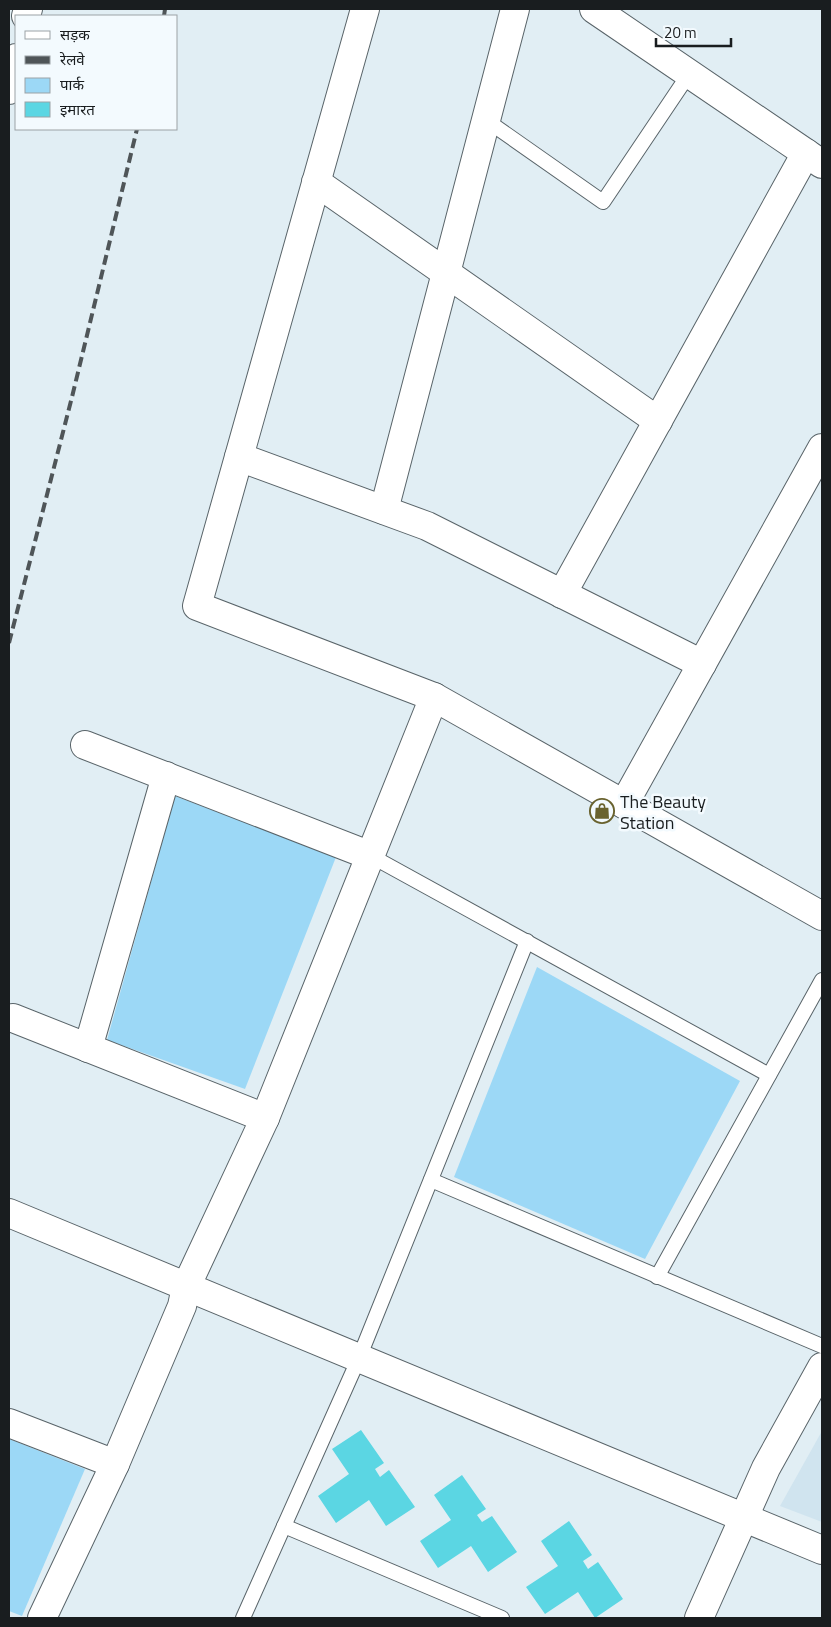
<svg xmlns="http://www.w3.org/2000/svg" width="831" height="1627" viewBox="0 0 831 1627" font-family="'Titillium Web','Noto Sans Devanagari',sans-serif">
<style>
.built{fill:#d0e4ef}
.green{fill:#9cd8f6}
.building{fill:#5bd6e3}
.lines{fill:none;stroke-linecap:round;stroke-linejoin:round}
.service-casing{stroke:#596469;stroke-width:16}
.minor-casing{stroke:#596469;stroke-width:30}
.service{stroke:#fff;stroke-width:14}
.minor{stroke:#fff;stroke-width:28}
.rail{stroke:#4f5558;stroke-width:4;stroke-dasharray:10 5;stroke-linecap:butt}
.labels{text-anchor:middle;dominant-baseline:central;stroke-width:5;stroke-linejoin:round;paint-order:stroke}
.poi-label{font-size:18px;fill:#191d1f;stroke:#f3fafe;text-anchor:start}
</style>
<rect width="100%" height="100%" fill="#e1eef4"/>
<path class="built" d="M822,1431V1522L780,1506Z"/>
<g class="green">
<path d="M175,796L336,857L245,1089L107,1040Z"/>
<path d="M537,967L740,1081L645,1259L454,1177Z"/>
<path d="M9,1439L85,1469L22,1616L9,1611Z"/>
</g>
<g class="building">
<path d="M361,1430L384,1463L375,1469L380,1477L389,1470L415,1507L386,1526L369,1500L336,1523L318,1496L349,1474L332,1449Z"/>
<path d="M462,1475L486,1509L477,1515L482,1522L492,1516L517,1552L488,1572L471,1546L438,1568L420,1541L451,1520L434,1495Z"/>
<path d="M569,1521L592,1555L583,1561L588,1569L598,1562L623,1599L595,1618L578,1592L545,1614L526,1587L558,1566L541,1541Z"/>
</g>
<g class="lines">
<defs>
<g id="service">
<path d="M486,120L603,202L689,74"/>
<path d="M371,856L769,1075"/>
<path d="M431,1180L822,1346"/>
<path d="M657,1277L822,980"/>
<path d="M284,1526L502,1618"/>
<path d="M243,1618L359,1358L527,941"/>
</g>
<g id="minor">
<path d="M365,9L197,606L434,697L822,916"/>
<path d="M594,9L822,164"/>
<path d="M26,16L28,9"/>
<path d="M9,90L16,58"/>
<path d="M316,182L658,421"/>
<path d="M239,457L427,526L702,664"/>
<path d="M384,510L515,9"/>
<path d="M562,594L806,153"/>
<path d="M85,745L371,856"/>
<path d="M624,804L822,448"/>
<path d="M13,1018L265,1118"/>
<path d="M88,1048L166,776"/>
<path d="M9,1213L822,1550"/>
<path d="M9,1423L115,1464"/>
<path d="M42,1618L115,1464L182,1306L186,1287L265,1118L434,697"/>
<path d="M699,1618L766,1468L822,1367"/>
</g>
</defs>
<use href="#service" class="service-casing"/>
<use href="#minor" class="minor-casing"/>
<use href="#service" class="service"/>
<use href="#minor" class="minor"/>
<g class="rail">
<path d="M164,16L165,9"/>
<path d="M9,643L72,397L137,129"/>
</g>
</g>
<defs>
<symbol id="shop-ring" viewBox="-11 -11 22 22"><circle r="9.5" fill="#f3fafe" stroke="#69622e" stroke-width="1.5"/><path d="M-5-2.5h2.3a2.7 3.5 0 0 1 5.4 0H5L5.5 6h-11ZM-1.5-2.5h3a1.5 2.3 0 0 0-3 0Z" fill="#69622e"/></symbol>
</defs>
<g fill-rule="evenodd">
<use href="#shop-ring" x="588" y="797" width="28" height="28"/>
</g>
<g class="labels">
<g class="poi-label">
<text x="620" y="801">The Beauty<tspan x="620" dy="21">Station</tspan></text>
</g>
</g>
<rect width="831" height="1627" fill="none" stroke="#191d1f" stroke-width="20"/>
<rect x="15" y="15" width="162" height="115" fill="#f3fafe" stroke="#9ca2a5"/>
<rect x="25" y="31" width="25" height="8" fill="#ffffff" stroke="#9ca2a5"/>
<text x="60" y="40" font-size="15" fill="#191d1f">सड़क</text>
<rect x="25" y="56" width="25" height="8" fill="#4f5558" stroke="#9ca2a5"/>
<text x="60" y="65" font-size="15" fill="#191d1f">रेलवे</text>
<rect x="25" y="78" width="25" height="15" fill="#9cd8f6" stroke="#9ca2a5"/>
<text x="60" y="90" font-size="15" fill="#191d1f">पार्क</text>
<rect x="25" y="102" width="25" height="15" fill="#5bd6e3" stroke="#9ca2a5"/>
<text x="60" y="115" font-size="15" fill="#191d1f">इमारत</text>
<path d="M656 38v8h75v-8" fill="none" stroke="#191d1f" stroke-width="2.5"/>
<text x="664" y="38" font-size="15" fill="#191d1f" stroke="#f3fafe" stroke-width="4" paint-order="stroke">20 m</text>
</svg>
